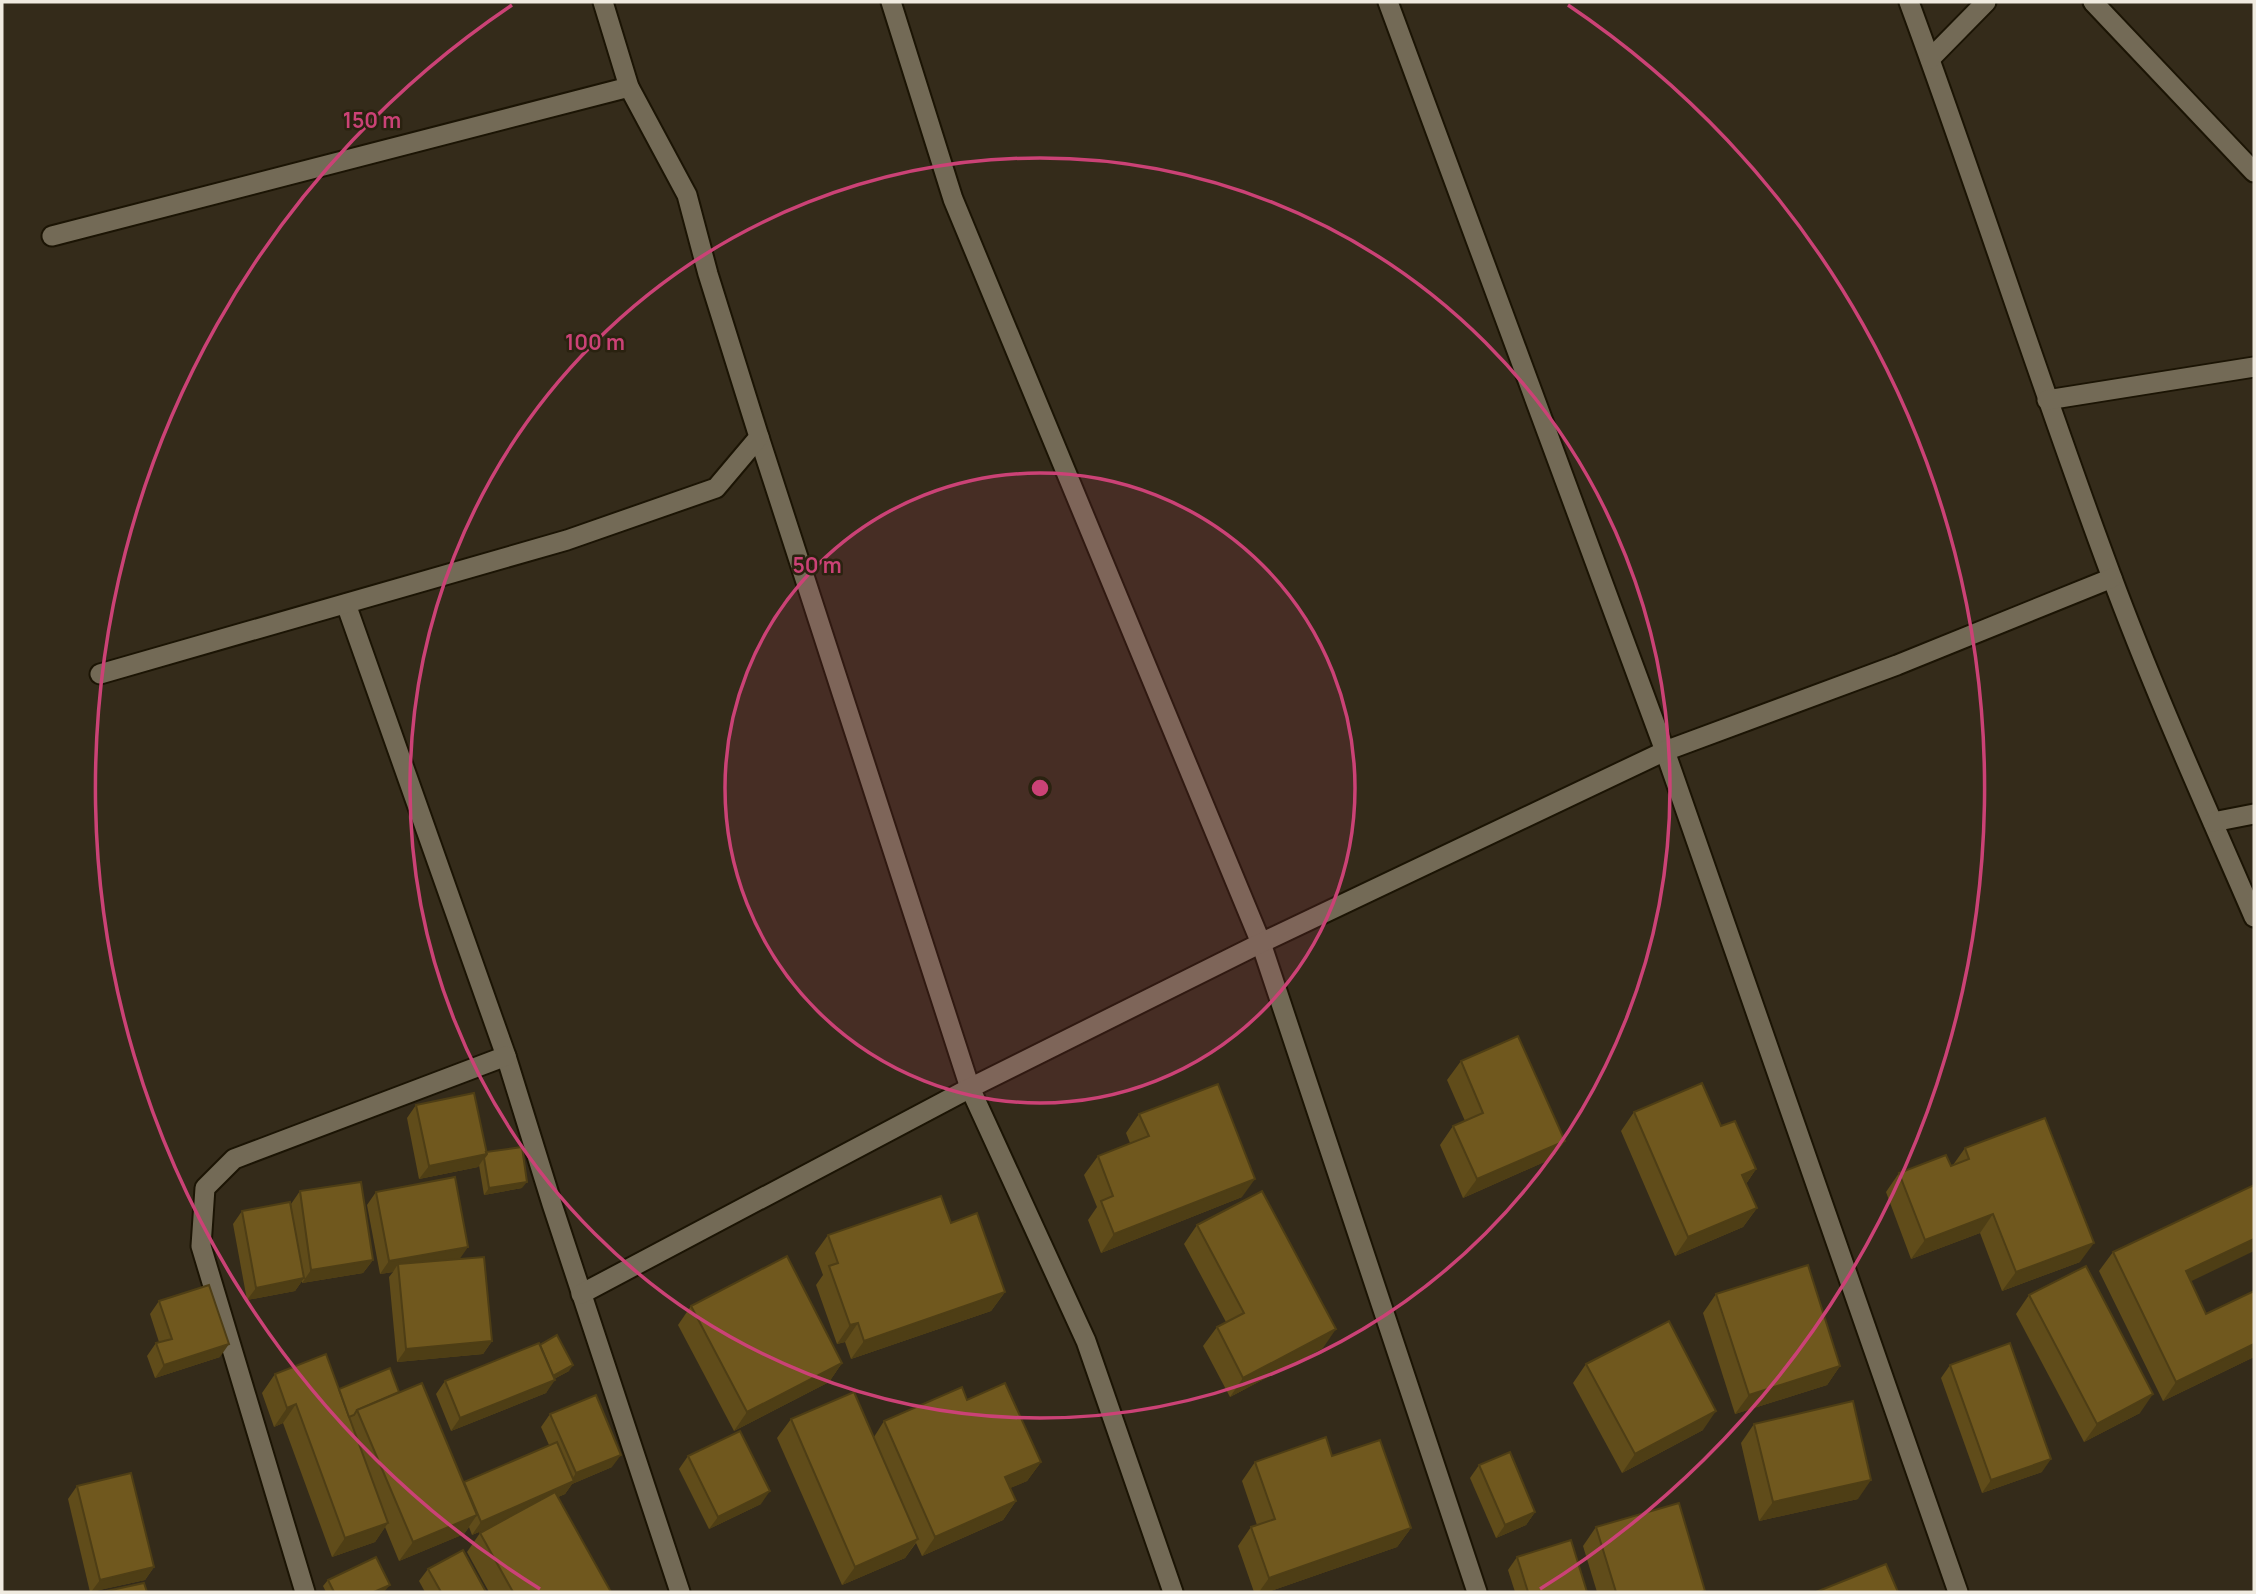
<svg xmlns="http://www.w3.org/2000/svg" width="2256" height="1594" viewBox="0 0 2256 1594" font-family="Manrope,sans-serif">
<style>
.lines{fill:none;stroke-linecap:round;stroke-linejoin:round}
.minor-casing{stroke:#1b1404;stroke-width:23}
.minor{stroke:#736a56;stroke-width:19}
.wall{fill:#604c1a}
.shaded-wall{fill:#4e3e15}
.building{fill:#70581e;stroke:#4e3e15;stroke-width:2}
.ring{fill:none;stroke:#cb4276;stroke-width:3.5}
.centre{fill:#cb4276;stroke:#2a2210;stroke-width:3.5}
.ring-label{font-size:21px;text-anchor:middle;font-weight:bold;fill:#cb4276;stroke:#2a2210;stroke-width:5;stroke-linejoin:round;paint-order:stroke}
</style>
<rect width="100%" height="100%" fill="#342b1a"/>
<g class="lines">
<defs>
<g id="minor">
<path d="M891,2L953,199L1261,943L1477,1592"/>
<path d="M1388,2L1665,751L1958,1592"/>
<path d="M1909,2C1979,192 2040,385 2111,575C2154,691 2205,804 2254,917"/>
<path d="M2093,2L2254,172"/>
<path d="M1930,59L1986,2"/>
<path d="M52,236L629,87"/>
<path d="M2047,400L2254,367"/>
<path d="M759,437L970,1088L1086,1341L1173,1592"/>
<path d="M346,604L506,1056L552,1204L680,1592"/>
<path d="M100,674L567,540L716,488L759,437L708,274L687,195L629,87L603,2"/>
<path d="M2213,822L2254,814"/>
<path d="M581,1294L970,1088L1261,943L1665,751L1897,665L2112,578"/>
<path d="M305,1592L201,1246L205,1188L234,1159L506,1056"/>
</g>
</defs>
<use href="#minor" class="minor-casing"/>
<use href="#minor" class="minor"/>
</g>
<g class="wall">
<path d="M1461,1061L1565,1141L1551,1159L1463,1198L1440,1145L1453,1126L1465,1121L1447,1080Z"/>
<path d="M416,1105L486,1152L522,1188L484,1195L479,1165L478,1167L419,1179L407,1118Z"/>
<path d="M1634,1112L1721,1126L1756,1169L1746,1184L1757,1208L1743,1227L1675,1256L1621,1131Z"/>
<path d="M1139,1114L1242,1197L1101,1253L1088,1220L1097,1207L1084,1175L1098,1156L1130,1143L1126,1133Z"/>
<path d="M1965,1148L2080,1262L2002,1291L1980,1233L1911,1259L1886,1192L1899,1173L1953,1165Z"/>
<path d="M300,1191L373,1260L363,1273L302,1283V1281L295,1291L247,1300L233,1224L242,1211L293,1219L291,1204Z"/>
<path d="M376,1192L460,1259L492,1341L483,1354L397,1362L389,1277L393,1272L380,1274L367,1205Z"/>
<path d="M951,1223L1005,1292L991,1311L851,1359L845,1342L837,1344L816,1285L823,1275L815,1253L828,1235Z"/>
<path d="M1197,1225L1323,1348L1230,1397L1203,1346L1217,1327L1226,1322L1184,1244Z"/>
<path d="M2113,1252L2191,1282L2206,1314L2254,1291V1357L2163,1401L2099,1271Z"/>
<path d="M1716,1294L1840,1366L1827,1385L1735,1414L1703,1313Z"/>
<path d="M2029,1295L2140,1413L2084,1442L2016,1314Z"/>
<path d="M159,1301L220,1357L155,1378L147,1356L156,1343L159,1342L150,1314Z"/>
<path d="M691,1306L842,1363L829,1382L734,1431L678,1325Z"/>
<path d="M1586,1364L1703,1430L1622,1473L1573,1383Z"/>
<path d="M1950,1365L2042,1472L1982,1493L1941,1378Z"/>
<path d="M569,1371L554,1379L546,1393L451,1431L436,1394L445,1381Z"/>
<path d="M275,1374L339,1389L399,1392L464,1483L549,1445L541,1427L550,1414L612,1467L572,1484L565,1494L558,1497L611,1592H489L467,1552L480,1533L493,1526L472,1535L469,1527L464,1534L399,1561L385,1527L375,1542L332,1557L283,1423L274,1427L262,1393Z"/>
<path d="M967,1400L1041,1462L1027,1481L1010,1488L1016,1501L1003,1520L922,1556L916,1543L905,1558L842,1585L777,1438L791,1419L874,1437L884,1421Z"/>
<path d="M1754,1424L1858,1499L1759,1521L1741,1443Z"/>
<path d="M688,1456L761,1504L709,1529L679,1469Z"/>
<path d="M1332,1456L1411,1528L1397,1547L1268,1592H1254L1238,1546L1251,1527L1257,1525L1242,1481L1255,1462Z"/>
<path d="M1479,1465L1535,1512L1526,1525L1496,1538L1470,1478Z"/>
<path d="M77,1486L154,1567L145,1580L90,1592L68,1499Z"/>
<path d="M1596,1527L1705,1591L1704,1592H1597L1583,1546Z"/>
<path d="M1517,1557L1587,1592H1515L1508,1570Z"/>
<path d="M428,1569L486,1592H425L419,1581Z"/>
<path d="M328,1580L385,1592H326L323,1586Z"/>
</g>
<g class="shaded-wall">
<path d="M1565,1141L1551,1159L1463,1198L1477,1179Z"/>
<path d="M487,1154L478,1167L419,1179L429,1166Z"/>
<path d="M1756,1169L1743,1188L1742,1175Z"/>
<path d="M1255,1179L1242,1197L1101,1253L1114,1234Z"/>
<path d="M527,1182L522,1188L484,1195L489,1188Z"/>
<path d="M1757,1208L1743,1227L1675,1256L1688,1237Z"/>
<path d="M1993,1214L1980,1233L1911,1259L1925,1240Z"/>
<path d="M2254,1239V1251L2173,1290L2186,1271Z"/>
<path d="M2094,1243L2080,1262L2002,1291L2016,1272Z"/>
<path d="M468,1247L459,1260L398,1264L393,1272L380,1274L389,1261Z"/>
<path d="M373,1260L363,1273L302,1283L311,1270Z"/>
<path d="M304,1278L295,1291L247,1300L256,1288Z"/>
<path d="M1005,1292L991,1311L851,1359L864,1341Z"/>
<path d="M858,1323L845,1342L837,1344L850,1325Z"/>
<path d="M1336,1329L1323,1348L1230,1397L1243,1378Z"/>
<path d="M492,1341L483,1354L397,1362L406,1349Z"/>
<path d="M229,1344L220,1357L155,1378L164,1365Z"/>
<path d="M2254,1344V1357L2163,1401L2176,1382Z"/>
<path d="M842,1363L829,1382L734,1431L747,1412Z"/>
<path d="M573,1365L569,1371L546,1383L551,1377Z"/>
<path d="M1840,1366L1827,1385L1735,1414L1749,1395Z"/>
<path d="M555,1380L546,1393L451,1431L460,1418Z"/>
<path d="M2153,1394L2140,1413L2084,1442L2097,1424Z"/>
<path d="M296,1404L283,1423L274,1427L287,1408Z"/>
<path d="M1716,1411L1703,1430L1622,1473L1635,1454Z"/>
<path d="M621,1455L612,1467L572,1484L565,1494L472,1535L481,1522L569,1484L576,1473Z"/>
<path d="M2051,1459L2042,1472L1982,1493L1991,1480Z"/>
<path d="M1041,1462L1027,1481L992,1496L1005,1477Z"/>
<path d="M1871,1480L1858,1499L1759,1521L1773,1502Z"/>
<path d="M770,1491L761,1504L709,1529L718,1517Z"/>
<path d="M1016,1501L1003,1520L922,1556L935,1537Z"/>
<path d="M1535,1512L1526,1525L1496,1538L1505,1525Z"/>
<path d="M477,1515L464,1534L399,1561L413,1542Z"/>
<path d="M388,1523L375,1542L332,1557L345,1538Z"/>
<path d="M1411,1528L1397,1547L1268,1592H1259L1269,1578Z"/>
<path d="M918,1539L905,1558L842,1585L855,1567Z"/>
<path d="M154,1567L145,1580L91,1592L100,1580Z"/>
<path d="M390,1585L384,1592H374Z"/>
</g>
<g class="building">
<path d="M1518,1036L1565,1141L1477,1179L1453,1126L1483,1113L1461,1061Z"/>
<path d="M1702,1083L1721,1126L1735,1121L1756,1169L1742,1175L1757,1208L1688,1237L1634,1112Z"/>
<path d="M1218,1084L1255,1179L1114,1234L1101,1201L1113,1196L1098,1156L1149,1136L1139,1114Z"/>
<path d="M474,1093L487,1154L429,1166L416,1105Z"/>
<path d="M2045,1118L2094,1243L2016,1272L1993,1214L1925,1240L1899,1173L1946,1155L1951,1166L1969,1159L1965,1148Z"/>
<path d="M522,1147L527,1182L489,1188L484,1158L487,1154L486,1152Z"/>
<path d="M455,1177L468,1247L389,1261L376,1192Z"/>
<path d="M361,1182L373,1260L311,1270L300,1191Z"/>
<path d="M2254,1185V1239L2186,1271L2206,1314L2254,1291V1344L2176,1382L2113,1252Z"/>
<path d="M1262,1191L1336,1329L1243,1378L1217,1327L1244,1313L1197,1225Z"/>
<path d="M941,1196L951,1223L977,1213L1005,1292L864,1341L858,1323L850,1325L829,1266L838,1263L828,1235Z"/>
<path d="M290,1202L304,1278L256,1288L242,1211Z"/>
<path d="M787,1256L842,1363L747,1412L691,1306Z"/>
<path d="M484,1257L492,1341L406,1349L398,1264Z"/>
<path d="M1808,1265L1840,1366L1749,1395L1716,1294Z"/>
<path d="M2086,1266L2153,1394L2097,1424L2029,1295Z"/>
<path d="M209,1285L229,1344L164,1365L156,1343L172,1339L159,1301Z"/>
<path d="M1669,1321L1716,1411L1635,1454L1586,1364Z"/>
<path d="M557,1335L573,1365L553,1376L540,1345Z"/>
<path d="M539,1343L555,1380L460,1418L445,1381Z"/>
<path d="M2010,1343L2051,1459L1991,1480L1950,1365Z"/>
<path d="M326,1354L388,1523L345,1538L296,1404L287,1408L275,1374Z"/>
<path d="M390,1368L399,1392L357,1410L354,1415L349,1417L339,1389Z"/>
<path d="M422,1383L477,1515L413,1542L357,1410Z"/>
<path d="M1005,1383L1041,1462L1005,1477L1016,1501L935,1537L884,1421L962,1387L967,1400Z"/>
<path d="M854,1392L918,1539L855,1567L791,1419Z"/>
<path d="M596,1395L621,1455L576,1473L550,1414Z"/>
<path d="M1853,1401L1871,1480L1773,1502L1754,1424Z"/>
<path d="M740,1431L770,1491L718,1517L688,1456Z"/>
<path d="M1326,1437L1332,1456L1380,1440L1411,1528L1269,1578L1251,1527L1275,1519L1255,1462Z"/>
<path d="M557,1442L574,1481L481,1522L464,1482Z"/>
<path d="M1510,1452L1535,1512L1505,1525L1479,1465Z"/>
<path d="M131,1473L154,1567L100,1580L77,1486Z"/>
<path d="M555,1492L611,1592H513L480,1533Z"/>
<path d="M1679,1503L1705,1591L1702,1592H1616L1596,1527Z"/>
<path d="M1571,1540L1587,1592H1528L1517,1557Z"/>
<path d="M463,1550L486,1592H441L428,1569Z"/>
<path d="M376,1557L390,1585L374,1592H334L328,1580Z"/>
<path d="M1886,1564L1898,1592H1816Z"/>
<path d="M144,1583L147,1592H102Z"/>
</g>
<circle cx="1040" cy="788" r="315" fill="#cb4276" fill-opacity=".12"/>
<g class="ring">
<circle cx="1040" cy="788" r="315"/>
<circle cx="1040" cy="788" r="630"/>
<path d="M540 1589A944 944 0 0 1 512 5M1568 5A944 944 0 0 1 1540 1589"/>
</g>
<circle cx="1040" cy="788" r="10" class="centre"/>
<g class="ring-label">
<text x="372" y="128">150 m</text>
<text x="595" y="350">100 m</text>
<text x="817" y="573">50 m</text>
</g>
<rect width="2256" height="1594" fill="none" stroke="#f0ebe0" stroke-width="7"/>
</svg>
